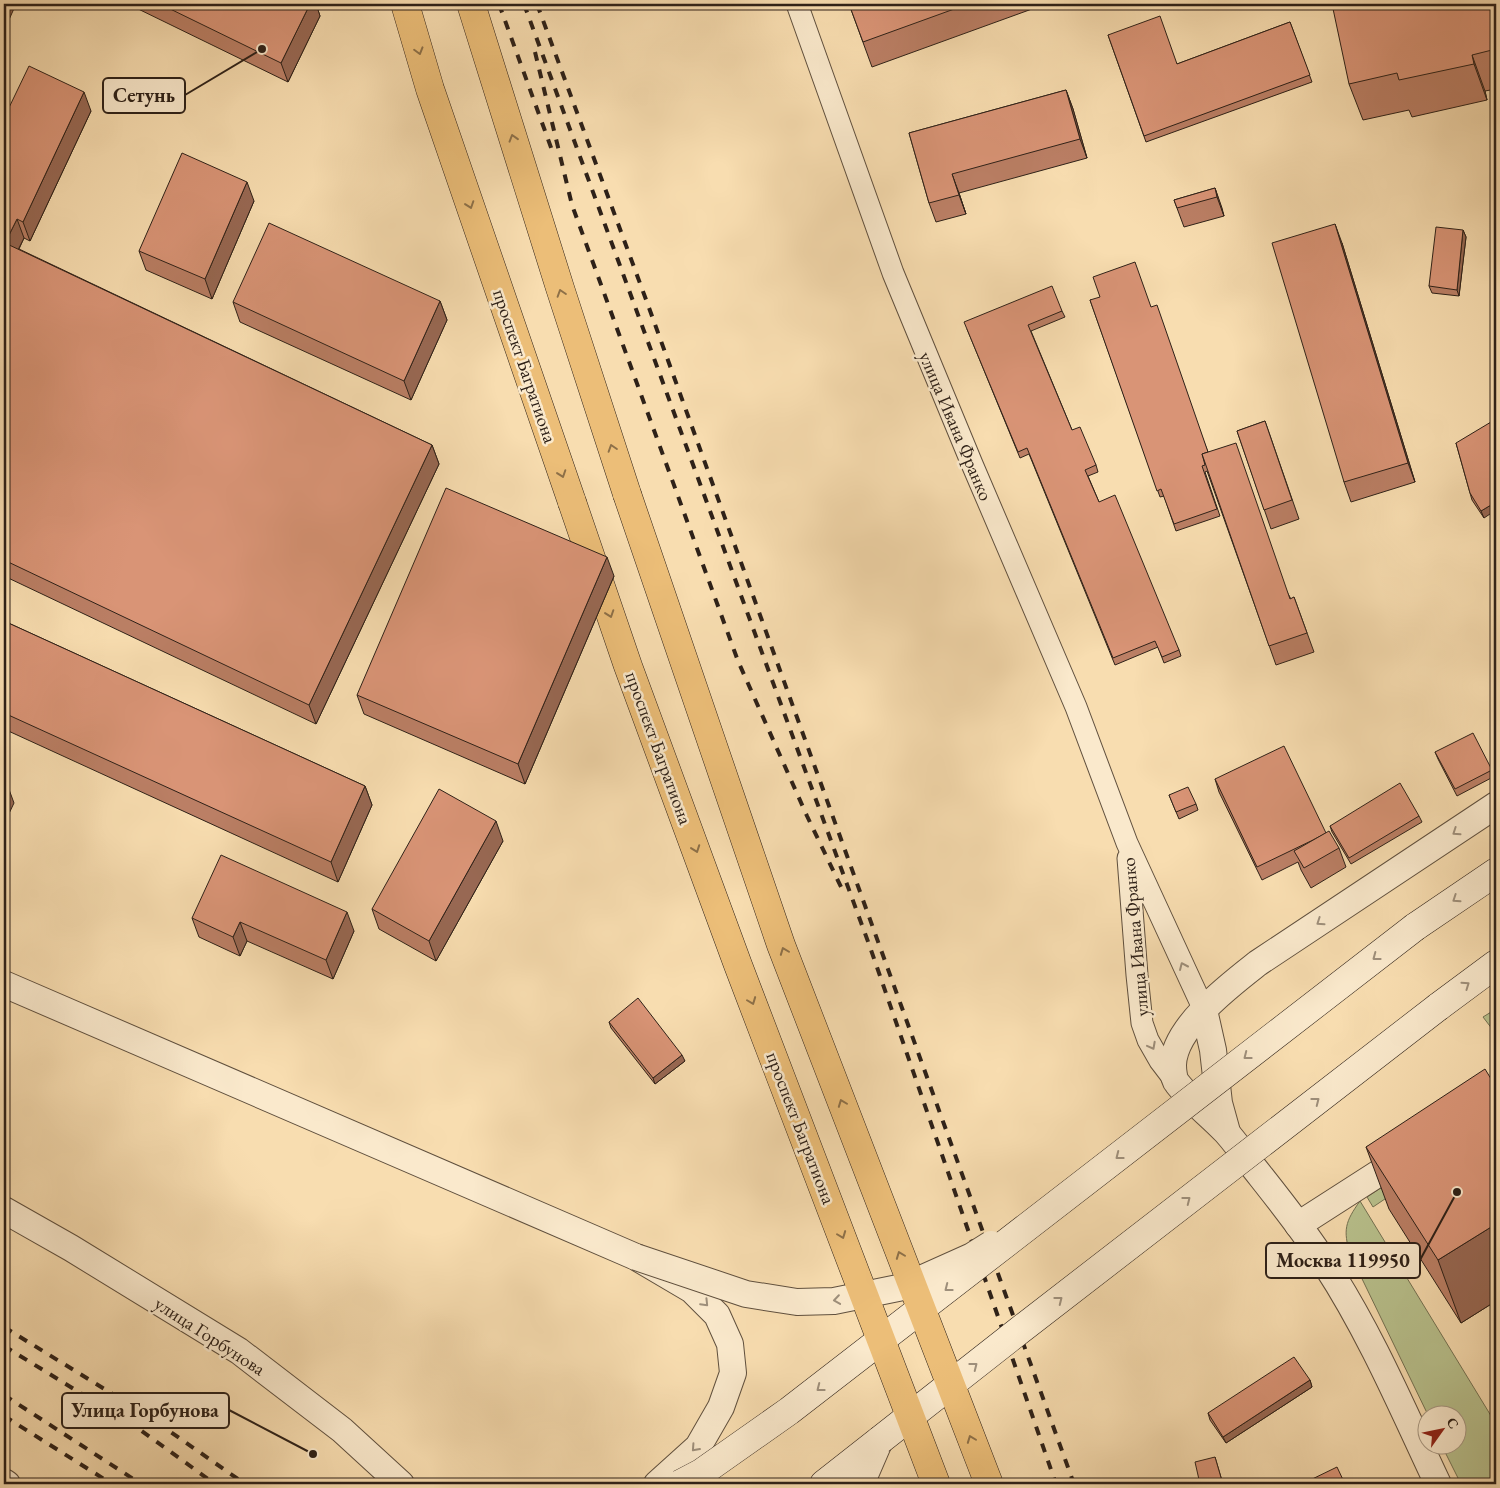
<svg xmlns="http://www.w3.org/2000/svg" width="1500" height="1488" viewBox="0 0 1500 1488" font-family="'EB Garamond',serif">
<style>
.green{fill:#b9c28e;stroke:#747253}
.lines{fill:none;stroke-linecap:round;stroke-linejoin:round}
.minor-casing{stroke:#60503e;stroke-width:23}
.tertiary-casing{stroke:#60503e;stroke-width:28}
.secondary-casing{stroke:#2e2118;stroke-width:29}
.primary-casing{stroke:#2e2118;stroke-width:29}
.minor{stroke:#fae9cc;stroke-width:21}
.tertiary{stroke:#fae9cc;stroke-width:26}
.secondary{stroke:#fae9cc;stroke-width:28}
.primary{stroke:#ecbe78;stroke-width:28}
.rail{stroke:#2e2118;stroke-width:4;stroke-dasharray:9 9;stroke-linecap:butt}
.tertiary-bridge-casing{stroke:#60503e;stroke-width:28;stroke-linecap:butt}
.secondary-bridge-casing{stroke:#2e2118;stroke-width:29;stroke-linecap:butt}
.primary-bridge-casing{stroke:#2e2118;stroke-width:29;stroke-linecap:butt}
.tertiary-bridge{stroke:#fae9cc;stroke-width:26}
.secondary-bridge{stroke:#fae9cc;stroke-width:28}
.primary-bridge{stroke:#ecbe78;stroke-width:28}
.wall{fill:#bb7f65;stroke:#2e2118}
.shaded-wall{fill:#986853;stroke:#2e2118}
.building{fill:#d99476;stroke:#2e2118}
.oneway{stroke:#8d7048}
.oneway2{stroke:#9e8f7b}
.labels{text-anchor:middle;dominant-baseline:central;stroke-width:5;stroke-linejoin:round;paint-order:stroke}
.street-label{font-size:19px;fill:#2e2118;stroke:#fae9cc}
.leader{fill:none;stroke:#2e2118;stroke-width:2}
.callout-dot{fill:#2e2118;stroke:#fae9cc;stroke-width:2}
.callout{fill:#fae9cc;stroke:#2e2118;stroke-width:2}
.callout-label{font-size:20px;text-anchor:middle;font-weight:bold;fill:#2e2118}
</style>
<rect width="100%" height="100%" fill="#f8ddb0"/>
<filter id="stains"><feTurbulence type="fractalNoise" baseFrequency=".004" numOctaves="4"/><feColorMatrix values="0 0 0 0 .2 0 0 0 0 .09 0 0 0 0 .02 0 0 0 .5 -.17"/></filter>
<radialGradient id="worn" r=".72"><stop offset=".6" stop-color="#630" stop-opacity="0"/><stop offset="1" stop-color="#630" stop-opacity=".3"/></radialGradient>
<g class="green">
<path d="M1496,1009V1034L1483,1017Z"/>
<path d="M1425,1159L1431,1168L1373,1207L1367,1197Z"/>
<path d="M1360,1201L1496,1424V1484H1461L1442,1446H1458V1416L1428,1415L1350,1254C1343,1230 1345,1222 1360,1201Z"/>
</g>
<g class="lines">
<defs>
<g id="minor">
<path d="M797,4L893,273L972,464L1076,707L1127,843L1204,1010"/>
<path d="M1128,858L1137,975L1142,1023L1148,1040L1160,1061L1176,1082"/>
</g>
<g id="tertiary">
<path d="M4,984L636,1257L692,1290L717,1315L730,1344L733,1373L721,1407L698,1447L657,1484"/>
<path d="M1204,1010L1213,1050L1219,1103L1227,1132"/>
<path d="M4,1210L71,1248L239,1351L342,1430L401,1484"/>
<path d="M1298,1225L1407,1155"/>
<path d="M4,1482L7,1484"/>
<path d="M861,1484L880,1440"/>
<path d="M1438,1484C1403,1410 1371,1334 1326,1265C1304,1230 1277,1197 1251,1164C1243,1153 1235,1142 1226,1132C1211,1116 1190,1100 1177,1083C1174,1080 1173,1070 1173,1065C1174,1027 1230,985 1258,963L1496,805"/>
</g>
<g id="secondary">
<path d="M1415,927L1496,872"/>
<path d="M1438,1007L1496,964"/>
<path d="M824,1484L880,1440"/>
</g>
<g id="primary">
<path d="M405,4L430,89L572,502"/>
<path d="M471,4L560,288L627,494"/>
</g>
</defs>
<use href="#minor" class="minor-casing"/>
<use href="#tertiary" class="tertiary-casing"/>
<use href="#secondary" class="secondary-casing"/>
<use href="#primary" class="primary-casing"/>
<use href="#minor" class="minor"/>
<use href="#tertiary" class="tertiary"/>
<use href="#secondary" class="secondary"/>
<use href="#primary" class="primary"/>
<g class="rail">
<path d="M499,4L553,153"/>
<path d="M524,4L870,947L1056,1484"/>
<path d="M537,4L648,305L1074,1484"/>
<path d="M535,52L572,205L738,661L807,816L842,889"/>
<path d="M4,1327L145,1414L245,1484"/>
<path d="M4,1346L139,1429L215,1484"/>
<path d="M4,1395L141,1484"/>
<path d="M4,1416L112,1484"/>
</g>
<defs>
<path id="tertiary-bridge" d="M636,1257L746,1294L797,1302L834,1301L903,1287L972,1256L991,1244"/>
<g id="secondary-bridge">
<path d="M880,1440L1020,1330L1438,1007"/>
<path d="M680,1484L701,1473L789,1411L1415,927"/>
</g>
<g id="primary-bridge">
<path d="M627,494L781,945L989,1484"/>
<path d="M572,502L628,666L738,965L936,1484"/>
</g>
</defs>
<use href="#tertiary-bridge" class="tertiary-bridge-casing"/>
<use href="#secondary-bridge" class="secondary-bridge-casing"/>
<use href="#primary-bridge" class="primary-bridge-casing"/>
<use href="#tertiary-bridge" class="tertiary-bridge"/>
<use href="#secondary-bridge" class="secondary-bridge"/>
<use href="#primary-bridge" class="primary-bridge"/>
</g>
<g class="wall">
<path d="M128,4H316L320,16L288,82Z"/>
<path d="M849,4H1043V5L872,67Z"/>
<path d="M1496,4V89L1485,91L1487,100L1412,117L1409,110L1363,120L1349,84Z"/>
<path d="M1290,22L1312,82L1146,142L1108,35L1177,64Z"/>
<path d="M1066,90L1073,109L1087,158L959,193L966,214L936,222L929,203L909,133Z"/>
<path d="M91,111L30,241L24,238L19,249L432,445L439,464L316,724L4,576V118Z"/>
<path d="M1215,188L1224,216L1184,227L1174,200Z"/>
<path d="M254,201L212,299L146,270L139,251Z"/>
<path d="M1463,230L1466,237L1459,296L1432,293L1429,286Z"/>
<path d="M1342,243L1415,482L1351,502L1344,482Z"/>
<path d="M1090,300L1151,307L1208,452L1291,599L1294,597L1314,652L1276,665L1207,471L1205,472L1220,516L1176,531L1164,496L1160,497Z"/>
<path d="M440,301L447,320L411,400L240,322L233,302Z"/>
<path d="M1062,311L1065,317L1031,331L1072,430L1096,465L1098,472L1088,476L1099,502L1179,650L1181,656L1164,663L1158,647L1115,665L1029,454L1020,458L967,329Z"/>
<path d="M1265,421L1299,519L1271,529L1237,431Z"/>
<path d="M1456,443L1484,518L1472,500L1470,493Z"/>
<path d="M614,576L525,784L364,714L357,695Z"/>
<path d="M4,621L365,786L372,805L338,882L4,729Z"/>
<path d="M1435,752L1492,770L1495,776L1457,796L1438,759Z"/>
<path d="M1215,779L1325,833L1339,848L1346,867L1311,888L1301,870L1298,862L1262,880L1219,792Z"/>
<path d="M1169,795L1196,804L1198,810L1179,819Z"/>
<path d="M1419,816L1422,822L1351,864L1332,832L1330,826Z"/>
<path d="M503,841L436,961L379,929L372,909Z"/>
<path d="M192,918L354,931L333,979L247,941L240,956L199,937Z"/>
<path d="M609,1022L685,1061L655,1084L611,1028Z"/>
<path d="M1496,1087V1301L1461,1323L1389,1209L1366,1147Z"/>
<path d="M1310,1380L1312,1387L1226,1443L1210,1420L1208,1413Z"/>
<path d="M1215,1457L1223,1484H1200Z"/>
</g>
<g class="shaded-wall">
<path d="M4,4H16L4,31Z"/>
<path d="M310,4H316L320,16L288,82L281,63Z"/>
<path d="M1472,55L1485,91L1487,100L1474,64Z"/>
<path d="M1066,90L1073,109L1087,158L1080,139Z"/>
<path d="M84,92L91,111L30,241L23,222Z"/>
<path d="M952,174L959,193L966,214L959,195Z"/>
<path d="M247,182L254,201L212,299L205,279Z"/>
<path d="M1215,188L1222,208L1224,216L1217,197Z"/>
<path d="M17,219L24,238L12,262L5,243Z"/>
<path d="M1335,224L1342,243L1415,482L1408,463Z"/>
<path d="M1463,230L1466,237L1459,296L1457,290Z"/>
<path d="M440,301L447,320L411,400L404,381Z"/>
<path d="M432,445L439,464L316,724L309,705Z"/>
<path d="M1496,502V510L1484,518L1481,511Z"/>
<path d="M607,557L614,576L525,784L518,764Z"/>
<path d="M7,784L14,803L4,824V790Z"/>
<path d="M365,786L372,805L338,882L331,862Z"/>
<path d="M496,821L503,841L436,961L429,941Z"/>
<path d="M347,912L354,931L333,979L326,960Z"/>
<path d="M240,922L247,941L240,956L233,937Z"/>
<path d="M682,1055L685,1061L655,1084L653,1078Z"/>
<path d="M1496,1224V1301L1461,1323L1438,1260Z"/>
<path d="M1310,1380L1312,1387L1226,1443L1223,1437Z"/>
</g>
<g class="building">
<path d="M160,4H310L281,63Z"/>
<path d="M849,4H968L863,42Z"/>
<path d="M1332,4H1496V49L1472,55L1474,64L1399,80L1397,73L1349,84Z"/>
<path d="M1160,16L1177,64L1290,22L1310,75L1144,136L1108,35Z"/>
<path d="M29,66L84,92L23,222L17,219L5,243L432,445L309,705L4,560V118Z"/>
<path d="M1066,90L1080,139L952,174L959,195L929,203L909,133Z"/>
<path d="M182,153L247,182L205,279L139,251Z"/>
<path d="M1215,188L1217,197L1177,208L1174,200Z"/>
<path d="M269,223L440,301L404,381L233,302Z"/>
<path d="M1335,224L1408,463L1344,482L1272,243Z"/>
<path d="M1436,227L1463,230L1457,290L1429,286Z"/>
<path d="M1135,262L1151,307L1157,305L1208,452L1202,454L1205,465L1202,466L1217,509L1174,524L1161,489L1157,491L1090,300L1100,297L1093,277Z"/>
<path d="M1052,286L1062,311L1028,325L1072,430L1080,427L1096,465L1085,470L1099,502L1115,495L1179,650L1162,657L1155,641L1113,658L1027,448L1018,452L964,322Z"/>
<path d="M1496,419V502L1481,511L1470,493L1456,443Z"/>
<path d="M1265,421L1292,500L1264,510L1237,431Z"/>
<path d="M1236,443L1290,599L1294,597L1307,633L1269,646L1202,454Z"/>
<path d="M446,488L607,557L518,764L357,695Z"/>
<path d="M4,621L365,786L331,862L4,713Z"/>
<path d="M1473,733L1492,770L1455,789L1435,752Z"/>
<path d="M1284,746L1326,833L1313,840L1257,867L1215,779Z"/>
<path d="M4,782L7,784L4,790Z"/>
<path d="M1400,783L1419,816L1349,858L1330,826Z"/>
<path d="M1188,787L1196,804L1176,812L1169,795Z"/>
<path d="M439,789L496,821L429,941L372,909Z"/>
<path d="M1329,831L1339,848L1304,868L1294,851Z"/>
<path d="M221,855L347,912L326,960L240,922L233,937L192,918Z"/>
<path d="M638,998L682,1055L653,1078L609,1022Z"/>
<path d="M1485,1069L1496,1087V1224L1438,1260L1366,1147Z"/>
<path d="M1294,1357L1310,1380L1223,1437L1208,1413Z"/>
<path d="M1215,1457L1222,1481L1209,1484H1200L1195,1462Z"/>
<path d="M1337,1467L1345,1484H1302Z"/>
</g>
<defs><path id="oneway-chevron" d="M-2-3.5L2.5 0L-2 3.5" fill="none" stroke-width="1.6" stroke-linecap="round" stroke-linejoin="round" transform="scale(1.25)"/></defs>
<g class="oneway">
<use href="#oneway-chevron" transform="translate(419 51) rotate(74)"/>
<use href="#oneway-chevron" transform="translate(513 138) rotate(-107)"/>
<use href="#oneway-chevron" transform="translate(470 205) rotate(71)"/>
<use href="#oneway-chevron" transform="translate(561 293) rotate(-108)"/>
<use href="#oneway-chevron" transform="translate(612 448) rotate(-108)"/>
<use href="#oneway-chevron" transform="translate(562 474) rotate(71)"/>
<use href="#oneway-chevron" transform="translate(610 614) rotate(71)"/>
<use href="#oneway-chevron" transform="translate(696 849) rotate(70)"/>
<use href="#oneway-chevron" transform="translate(784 951) rotate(-111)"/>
<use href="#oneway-chevron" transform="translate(752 1001) rotate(69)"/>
<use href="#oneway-chevron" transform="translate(842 1103) rotate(-111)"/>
<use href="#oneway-chevron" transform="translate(842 1235) rotate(69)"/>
<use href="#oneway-chevron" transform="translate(900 1255) rotate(-111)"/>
<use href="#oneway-chevron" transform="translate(971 1439) rotate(-111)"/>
</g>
<g class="oneway2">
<use href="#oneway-chevron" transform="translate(1456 832) rotate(146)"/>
<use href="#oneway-chevron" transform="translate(1456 899) rotate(146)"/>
<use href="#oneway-chevron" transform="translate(1320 922) rotate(146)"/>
<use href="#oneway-chevron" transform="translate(1376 957) rotate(143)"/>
<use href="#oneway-chevron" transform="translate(1183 966) rotate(-114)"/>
<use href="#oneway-chevron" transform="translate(1466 985) rotate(-35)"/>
<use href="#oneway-chevron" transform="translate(1152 1046) rotate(62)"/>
<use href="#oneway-chevron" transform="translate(1247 1056) rotate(142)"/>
<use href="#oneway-chevron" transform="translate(1316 1101) rotate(-38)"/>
<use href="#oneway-chevron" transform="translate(1119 1156) rotate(142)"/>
<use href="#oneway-chevron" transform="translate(1187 1200) rotate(-38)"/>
<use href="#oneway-chevron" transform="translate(948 1288) rotate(142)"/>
<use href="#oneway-chevron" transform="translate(837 1300) rotate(172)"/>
<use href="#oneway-chevron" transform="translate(1059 1300) rotate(-38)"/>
<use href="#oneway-chevron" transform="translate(705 1303) rotate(46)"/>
<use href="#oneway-chevron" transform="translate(974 1366) rotate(-38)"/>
<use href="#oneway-chevron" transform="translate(820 1388) rotate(142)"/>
<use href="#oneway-chevron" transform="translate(695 1448) rotate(132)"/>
</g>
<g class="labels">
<g class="street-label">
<text transform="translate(525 366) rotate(71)">проспект Багратиона</text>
<text transform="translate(956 426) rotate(67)">улица Ивана Франко</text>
<text transform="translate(659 748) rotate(70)">проспект Багратиона</text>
<text transform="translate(1135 937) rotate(-95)">улица Ивана Франко</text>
<text transform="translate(801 1128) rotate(69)">проспект Багратиона</text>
<text transform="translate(210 1336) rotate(33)">улица Горбунова</text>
</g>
</g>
<path class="leader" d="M262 49L185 95M1457 1192L1420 1260M313 1454L229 1410"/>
<g class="callout-dot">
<circle cx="262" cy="49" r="5"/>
<circle cx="1457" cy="1192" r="5"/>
<circle cx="313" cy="1454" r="5"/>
</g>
<g class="callout">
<rect x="103" y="78" width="82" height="35" rx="5"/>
<rect x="1266" y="1243" width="154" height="35" rx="5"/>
<rect x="62" y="1393" width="167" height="35" rx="5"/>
</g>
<g class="callout-label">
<text x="144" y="102">Сетунь</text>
<text x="1343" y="1267">Москва 119950</text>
<text x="145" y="1417">Улица Горбунова</text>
</g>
<rect width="1500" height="1488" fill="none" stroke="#f8ddb0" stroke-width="20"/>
<rect x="5" y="5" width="1490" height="1478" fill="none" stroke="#2e2118" stroke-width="2.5"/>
<rect x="10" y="10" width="1480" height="1468" fill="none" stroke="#2e2118"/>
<g transform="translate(1442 1430) rotate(57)"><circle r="24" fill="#fae9cc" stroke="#a89984"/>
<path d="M0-4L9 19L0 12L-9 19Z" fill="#8f2418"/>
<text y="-8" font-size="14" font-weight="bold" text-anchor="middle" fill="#2e2118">С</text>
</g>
<rect width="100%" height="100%" filter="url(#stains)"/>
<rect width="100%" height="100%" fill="url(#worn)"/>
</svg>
